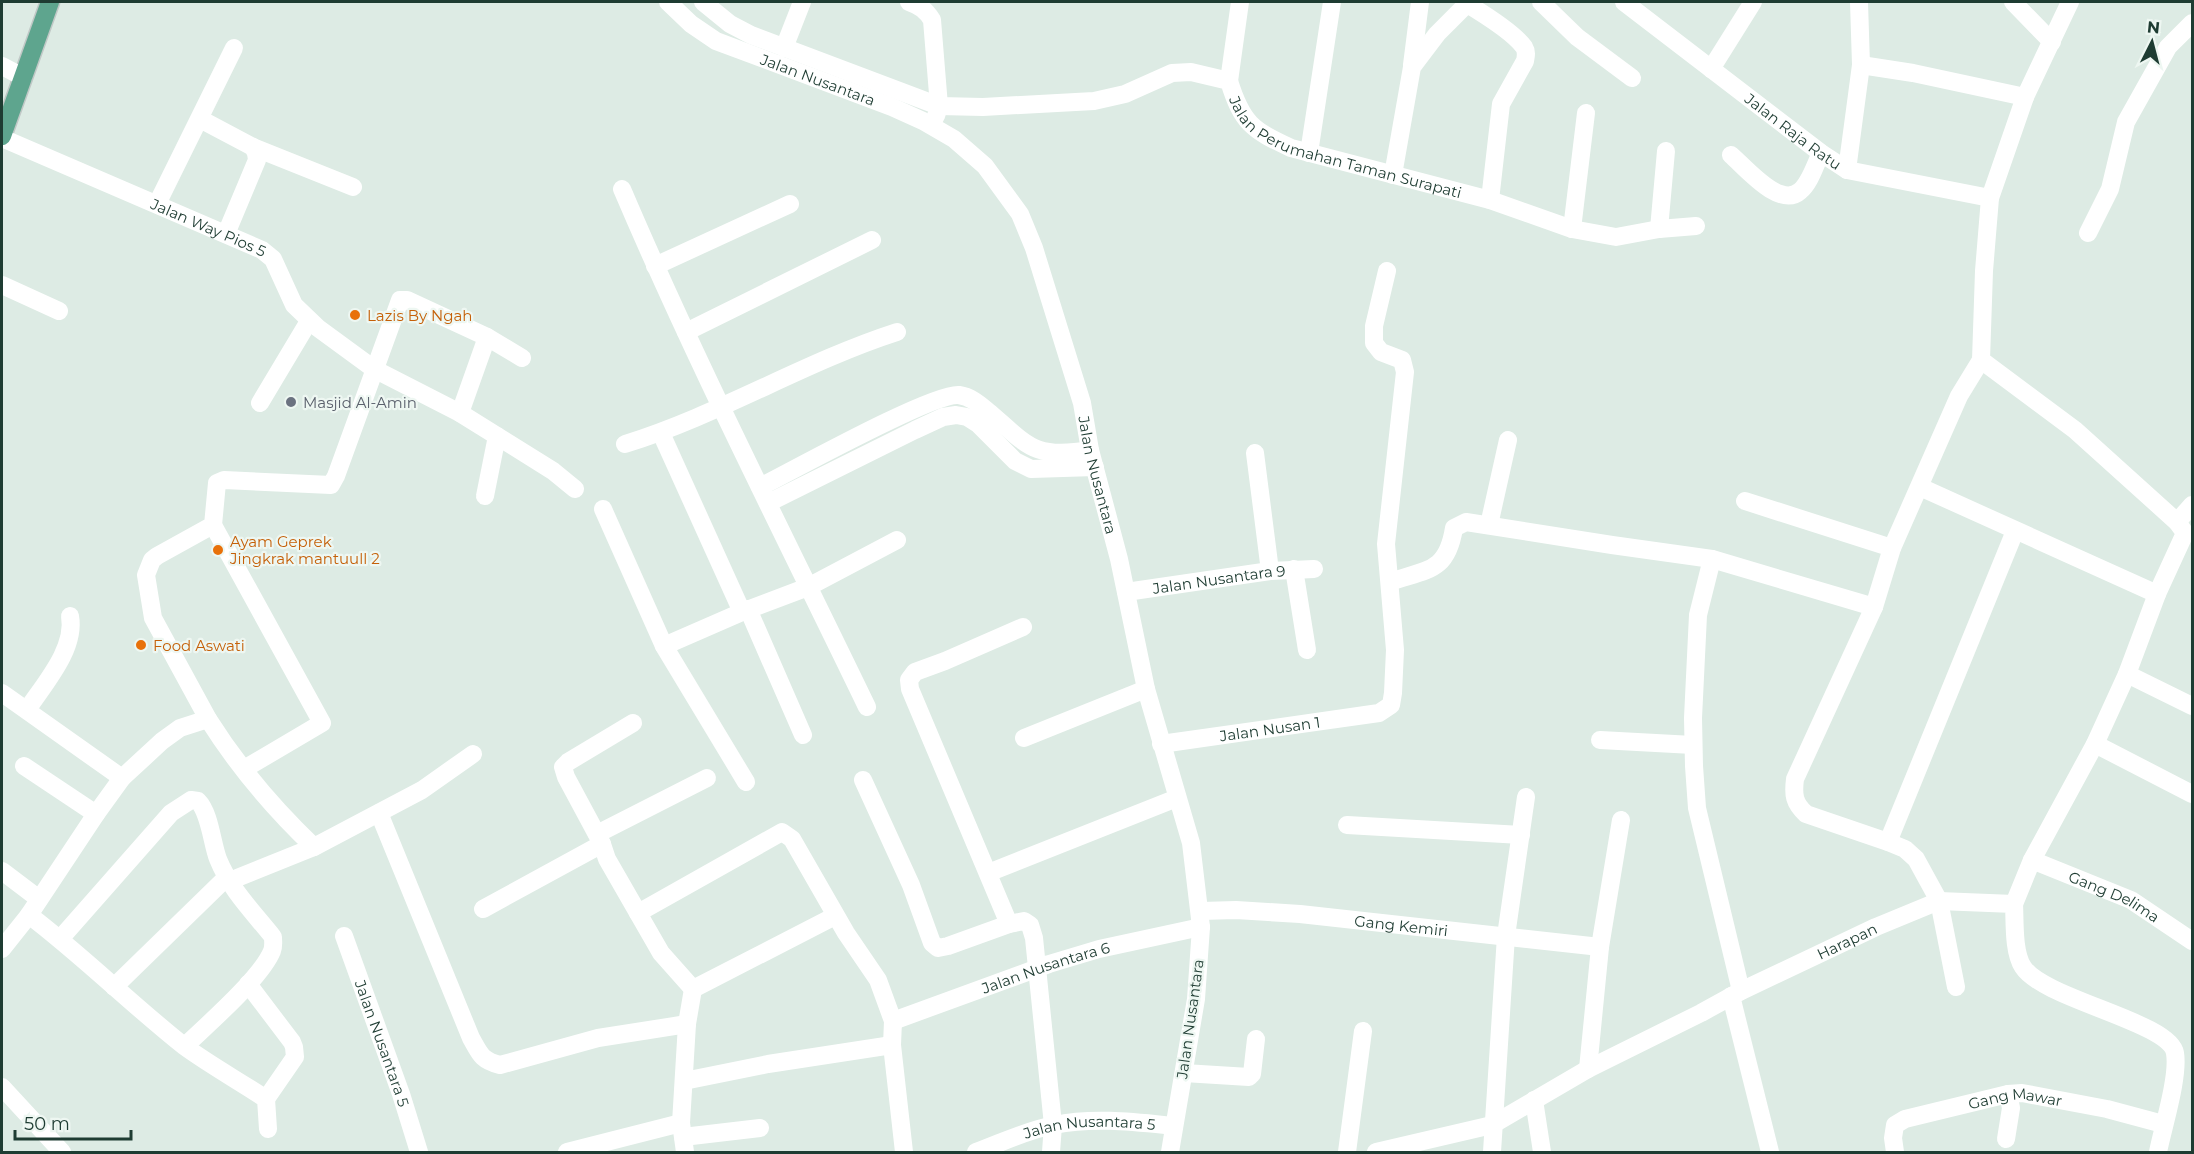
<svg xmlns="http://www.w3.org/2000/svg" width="2194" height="1154" viewBox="0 0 2194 1154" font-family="Montserrat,sans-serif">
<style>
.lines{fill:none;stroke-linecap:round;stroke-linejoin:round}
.major-casing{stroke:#c0c8c6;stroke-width:21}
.minor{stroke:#fff;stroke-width:18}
.major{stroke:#5ea58e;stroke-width:18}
.food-dot{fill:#e8710a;stroke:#eef7f2;stroke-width:2}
.worship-dot{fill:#6b7280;stroke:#eef7f2;stroke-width:2}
.labels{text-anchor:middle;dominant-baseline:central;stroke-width:4.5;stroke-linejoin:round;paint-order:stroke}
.street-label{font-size:15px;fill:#1e3c32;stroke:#eef7f2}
.food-label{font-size:15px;fill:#c56008;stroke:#eef7f2;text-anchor:start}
.worship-label{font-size:15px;fill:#5b616d;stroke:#eef7f2;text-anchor:start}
</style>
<rect width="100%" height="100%" fill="#ddebe4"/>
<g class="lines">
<defs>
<path id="major" d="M2,136L50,2"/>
</defs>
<use href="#major" class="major-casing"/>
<g class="minor">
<path id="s1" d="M668,2L691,24L716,41L892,107L923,121L954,139L985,166L1020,214L1034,248L1082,403L1090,450L1119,559L1146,689L1191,843L1201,927L1196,999L1170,1152"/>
<path id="s2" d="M703,2L730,24L751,35L939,106L983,107L1094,101L1125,94L1172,73L1191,72L1229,81C1242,123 1252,130 1291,148L1490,200L1572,229L1616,237L1659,229L1696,226"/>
<path d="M909,2C920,6 926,10 932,20L939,106L936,116"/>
<path d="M1464,2C1479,11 1514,33 1524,47C1527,52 1526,56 1525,61L1501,104L1490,200"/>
<path d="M1541,2L1577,37L1632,78"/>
<path id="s3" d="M1624,2L1821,153L1847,170L1990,198"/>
<path d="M2013,2L2052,42"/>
<path d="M784,48L802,2"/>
<path d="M1412,65L1420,2"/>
<path d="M1861,65L1913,73L2025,97"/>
<path d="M2,66L23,77"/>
<path d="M1711,69L1753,2"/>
<path d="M1229,81L1240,2"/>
<path d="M200,119L253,147L256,153L257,160L226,234"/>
<path id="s4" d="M2,138L262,250L273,259L294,305L318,328L374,369L460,413L553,471L575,489"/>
<path d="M253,147L353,187"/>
<path d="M1309,153L1332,2"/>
<path d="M1731,155C1746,168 1780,209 1800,191C1810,183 1815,165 1821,153"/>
<path d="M1847,170L1861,65L1859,2"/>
<path d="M1393,175L1412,67L1437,34L1469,2"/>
<path d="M622,189C697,365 784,535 867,707"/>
<path d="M157,204L234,48"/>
<path d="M1572,229L1586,113"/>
<path d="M1659,229L1666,151"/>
<path d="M2088,233L2110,189L2126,122L2168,47L2192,23"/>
<path d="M655,266L790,204"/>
<path d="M2,285L59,311"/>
<path d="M686,332L872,240"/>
<path d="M260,403L309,321"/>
<path d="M460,413L487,337"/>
<path d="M661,433L742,612"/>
<path d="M625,444C719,415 804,362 897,332"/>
<path d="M1255,453L1270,571"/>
<path d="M760,487C792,471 934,392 959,395C972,397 980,405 990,413C1029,447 1035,459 1090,450"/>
<path d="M1920,487L2157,594"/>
<path d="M485,496L497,436"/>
<path d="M1745,501L1892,548"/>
<path d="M768,503L915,430L943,417L956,415L967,417L978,424L1015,461L1031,469L1095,467"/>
<path d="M603,509L664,646L746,782"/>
<path d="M2177,522L2192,505"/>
<path d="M213,525L322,723L244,769"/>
<path d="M1489,525L1508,440"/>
<path d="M1712,559L1698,615L1693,718L1694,766L1697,808L1741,991"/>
<path d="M1294,569L1307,650"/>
<path d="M1390,582C1428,569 1447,572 1454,528L1466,522L1612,545L1712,559L1874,607"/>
<path id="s5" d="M1126,592L1270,571L1314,569"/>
<path d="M748,609L803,735"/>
<path d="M1023,627L945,661L915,672L909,680L910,689L1009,924L1024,921L1030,925L1034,938L1053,1125L1051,1152"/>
<path d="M664,646L742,612L808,587L897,540"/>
<path d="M2127,674L2192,706"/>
<path d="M2,693L122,778"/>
<path d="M27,710C44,684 76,649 70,616"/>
<path d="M208,719L153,618L146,575L152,560L157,556L213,525L217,483L224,480L331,485L336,476L400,300H407L487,337L522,358"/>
<path d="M1024,738L1146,689"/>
<path d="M1600,740L1693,745"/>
<path id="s6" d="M1161,744L1379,713L1391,705L1393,693L1395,650L1386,544L1405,372L1402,360L1381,352L1374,343V326L1387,271"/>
<path d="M2095,744L2192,794"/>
<path d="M24,766L96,814"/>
<path d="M863,780L911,885L932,943L938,948L948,946L1009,924"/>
<path d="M379,813L471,1038C480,1054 481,1060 500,1065L598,1038L687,1024"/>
<path d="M1347,825L1521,835"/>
<path d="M597,834L707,778"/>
<path d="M1888,842L2015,531"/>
<path d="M602,844L566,777L563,767L568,762L633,723"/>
<path id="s7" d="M2032,860L2131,900L2192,941"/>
<path d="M2,871L39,899"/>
<path d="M988,873L1177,798"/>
<path d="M237,878L314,847"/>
<path d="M2014,904L2032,860L2095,744L2127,674L2157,594L2185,533L2177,522L2075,430L1981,360L1984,271L1990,198L2025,97L2070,2"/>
<path d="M483,909L602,844L607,859L661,953L693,989"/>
<path id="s8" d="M1201,911L1236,910L1300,914L1600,947"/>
<path d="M638,913L782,832L792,839L846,933L878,980L893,1021L892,1045L904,1152"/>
<path d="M29,915C83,956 131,1004 184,1046C210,1065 239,1081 266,1099L268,1129"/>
<path id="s9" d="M344,936L401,1094L419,1152"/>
<path d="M60,939L171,813L191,800L198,801C210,813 212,844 218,859C230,889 253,912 273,937C273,942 274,946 272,951C261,978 208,1024 185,1046"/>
<path d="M2,949L29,915L96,814L122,778L162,741L180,728L208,719C237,765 274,809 314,847L422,790L473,754"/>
<path d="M248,984L292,1042L294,1047L295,1057L266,1099"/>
<path d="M114,987L227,877"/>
<path d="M1956,987L1939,901L1916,859L1905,849L1888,842L1806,814C1794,803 1793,795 1795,779L1874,607L1892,548L1959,396L1981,360"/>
<path d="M693,989L835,916"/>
<path d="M1731,996L1770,1152"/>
<path id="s10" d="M893,1021L1049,964L1099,949L1201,927"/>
<path d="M1588,1069L1600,947L1621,820"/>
<path d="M1184,1073L1249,1077L1252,1074L1256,1039"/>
<path d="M684,1081L768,1064L892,1045"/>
<path d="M2,1087L62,1152"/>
<path d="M1534,1100L1542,1152"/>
<path d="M683,1137L760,1128"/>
<path d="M2006,1139L2011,1108L2008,1094"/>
<path d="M567,1152L681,1123"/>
<path d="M685,1152L681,1123L687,1024L693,989"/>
<path id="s11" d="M976,1152C1001,1143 1027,1130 1054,1125C1094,1117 1134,1122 1174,1126"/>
<path d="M1347,1152L1363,1031"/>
<path id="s12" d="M1376,1152L1492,1125L1588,1069L1701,1013L1741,991L1876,927L1939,901L2014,904C2015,921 2013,952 2023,967C2043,999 2170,1022 2175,1053C2179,1077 2163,1127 2158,1152"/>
<path d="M1492,1152L1506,936L1526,797"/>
<path id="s13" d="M1895,1152L1893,1138L1895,1125L1905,1119L2008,1094L2022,1093L2107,1109L2163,1124"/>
</g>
<use href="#major" class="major"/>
</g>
<g class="food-dot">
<circle cx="355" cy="315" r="6"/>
<circle cx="218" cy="550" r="6"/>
<circle cx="141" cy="645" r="6"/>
</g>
<circle class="worship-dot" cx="291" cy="402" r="6"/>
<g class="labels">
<g class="street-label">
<text stroke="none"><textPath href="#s1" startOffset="171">Jalan Nusantara</textPath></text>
<text stroke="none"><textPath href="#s3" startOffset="213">Jalan Raja Ratu</textPath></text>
<text stroke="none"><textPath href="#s2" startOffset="700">Jalan Perumahan Taman Surapati</textPath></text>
<text stroke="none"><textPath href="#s4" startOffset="225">Jalan Way Pios 5</textPath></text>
<text stroke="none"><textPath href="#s1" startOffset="693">Jalan Nusantara</textPath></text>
<text stroke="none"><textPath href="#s5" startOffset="94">Jalan Nusantara 9</textPath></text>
<text stroke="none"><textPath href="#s6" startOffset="110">Jalan Nusan 1</textPath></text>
<text stroke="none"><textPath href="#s7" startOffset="90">Gang Delima</textPath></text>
<text stroke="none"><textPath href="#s8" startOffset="201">Gang Kemiri</textPath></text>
<text stroke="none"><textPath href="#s12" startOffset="519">Harapan</textPath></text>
<text stroke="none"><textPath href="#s10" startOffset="162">Jalan Nusantara 6</textPath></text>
<text transform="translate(1190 1019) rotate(-82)">Jalan Nusantara</text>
<text stroke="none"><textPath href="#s9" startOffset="114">Jalan Nusantara 5</textPath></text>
<text stroke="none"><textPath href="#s13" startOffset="152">Gang Mawar</textPath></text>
<text stroke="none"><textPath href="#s11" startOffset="118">Jalan Nusantara 5</textPath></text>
</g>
<g class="food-label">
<text x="367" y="315">Lazis By Ngah</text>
<text x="230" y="541">Ayam Geprek<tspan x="230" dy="17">Jingkrak mantuull 2</tspan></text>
<text x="153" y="645">Food Aswati</text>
</g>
<g class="worship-label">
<text x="303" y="402">Masjid Al-Amin</text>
</g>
</g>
<rect width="2194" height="1154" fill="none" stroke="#1e3c32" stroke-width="6"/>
<g transform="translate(2152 42) rotate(6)" stroke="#eef7f2" stroke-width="4.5" paint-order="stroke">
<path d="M0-4.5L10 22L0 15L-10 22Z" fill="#1e3c32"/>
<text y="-9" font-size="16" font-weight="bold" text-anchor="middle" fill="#1e3c32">N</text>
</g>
<path d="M15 1130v9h116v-9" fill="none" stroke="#1e3c32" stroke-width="3"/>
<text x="24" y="1130" font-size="18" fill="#1e3c32" stroke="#eef7f2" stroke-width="4.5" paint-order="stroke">50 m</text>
</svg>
